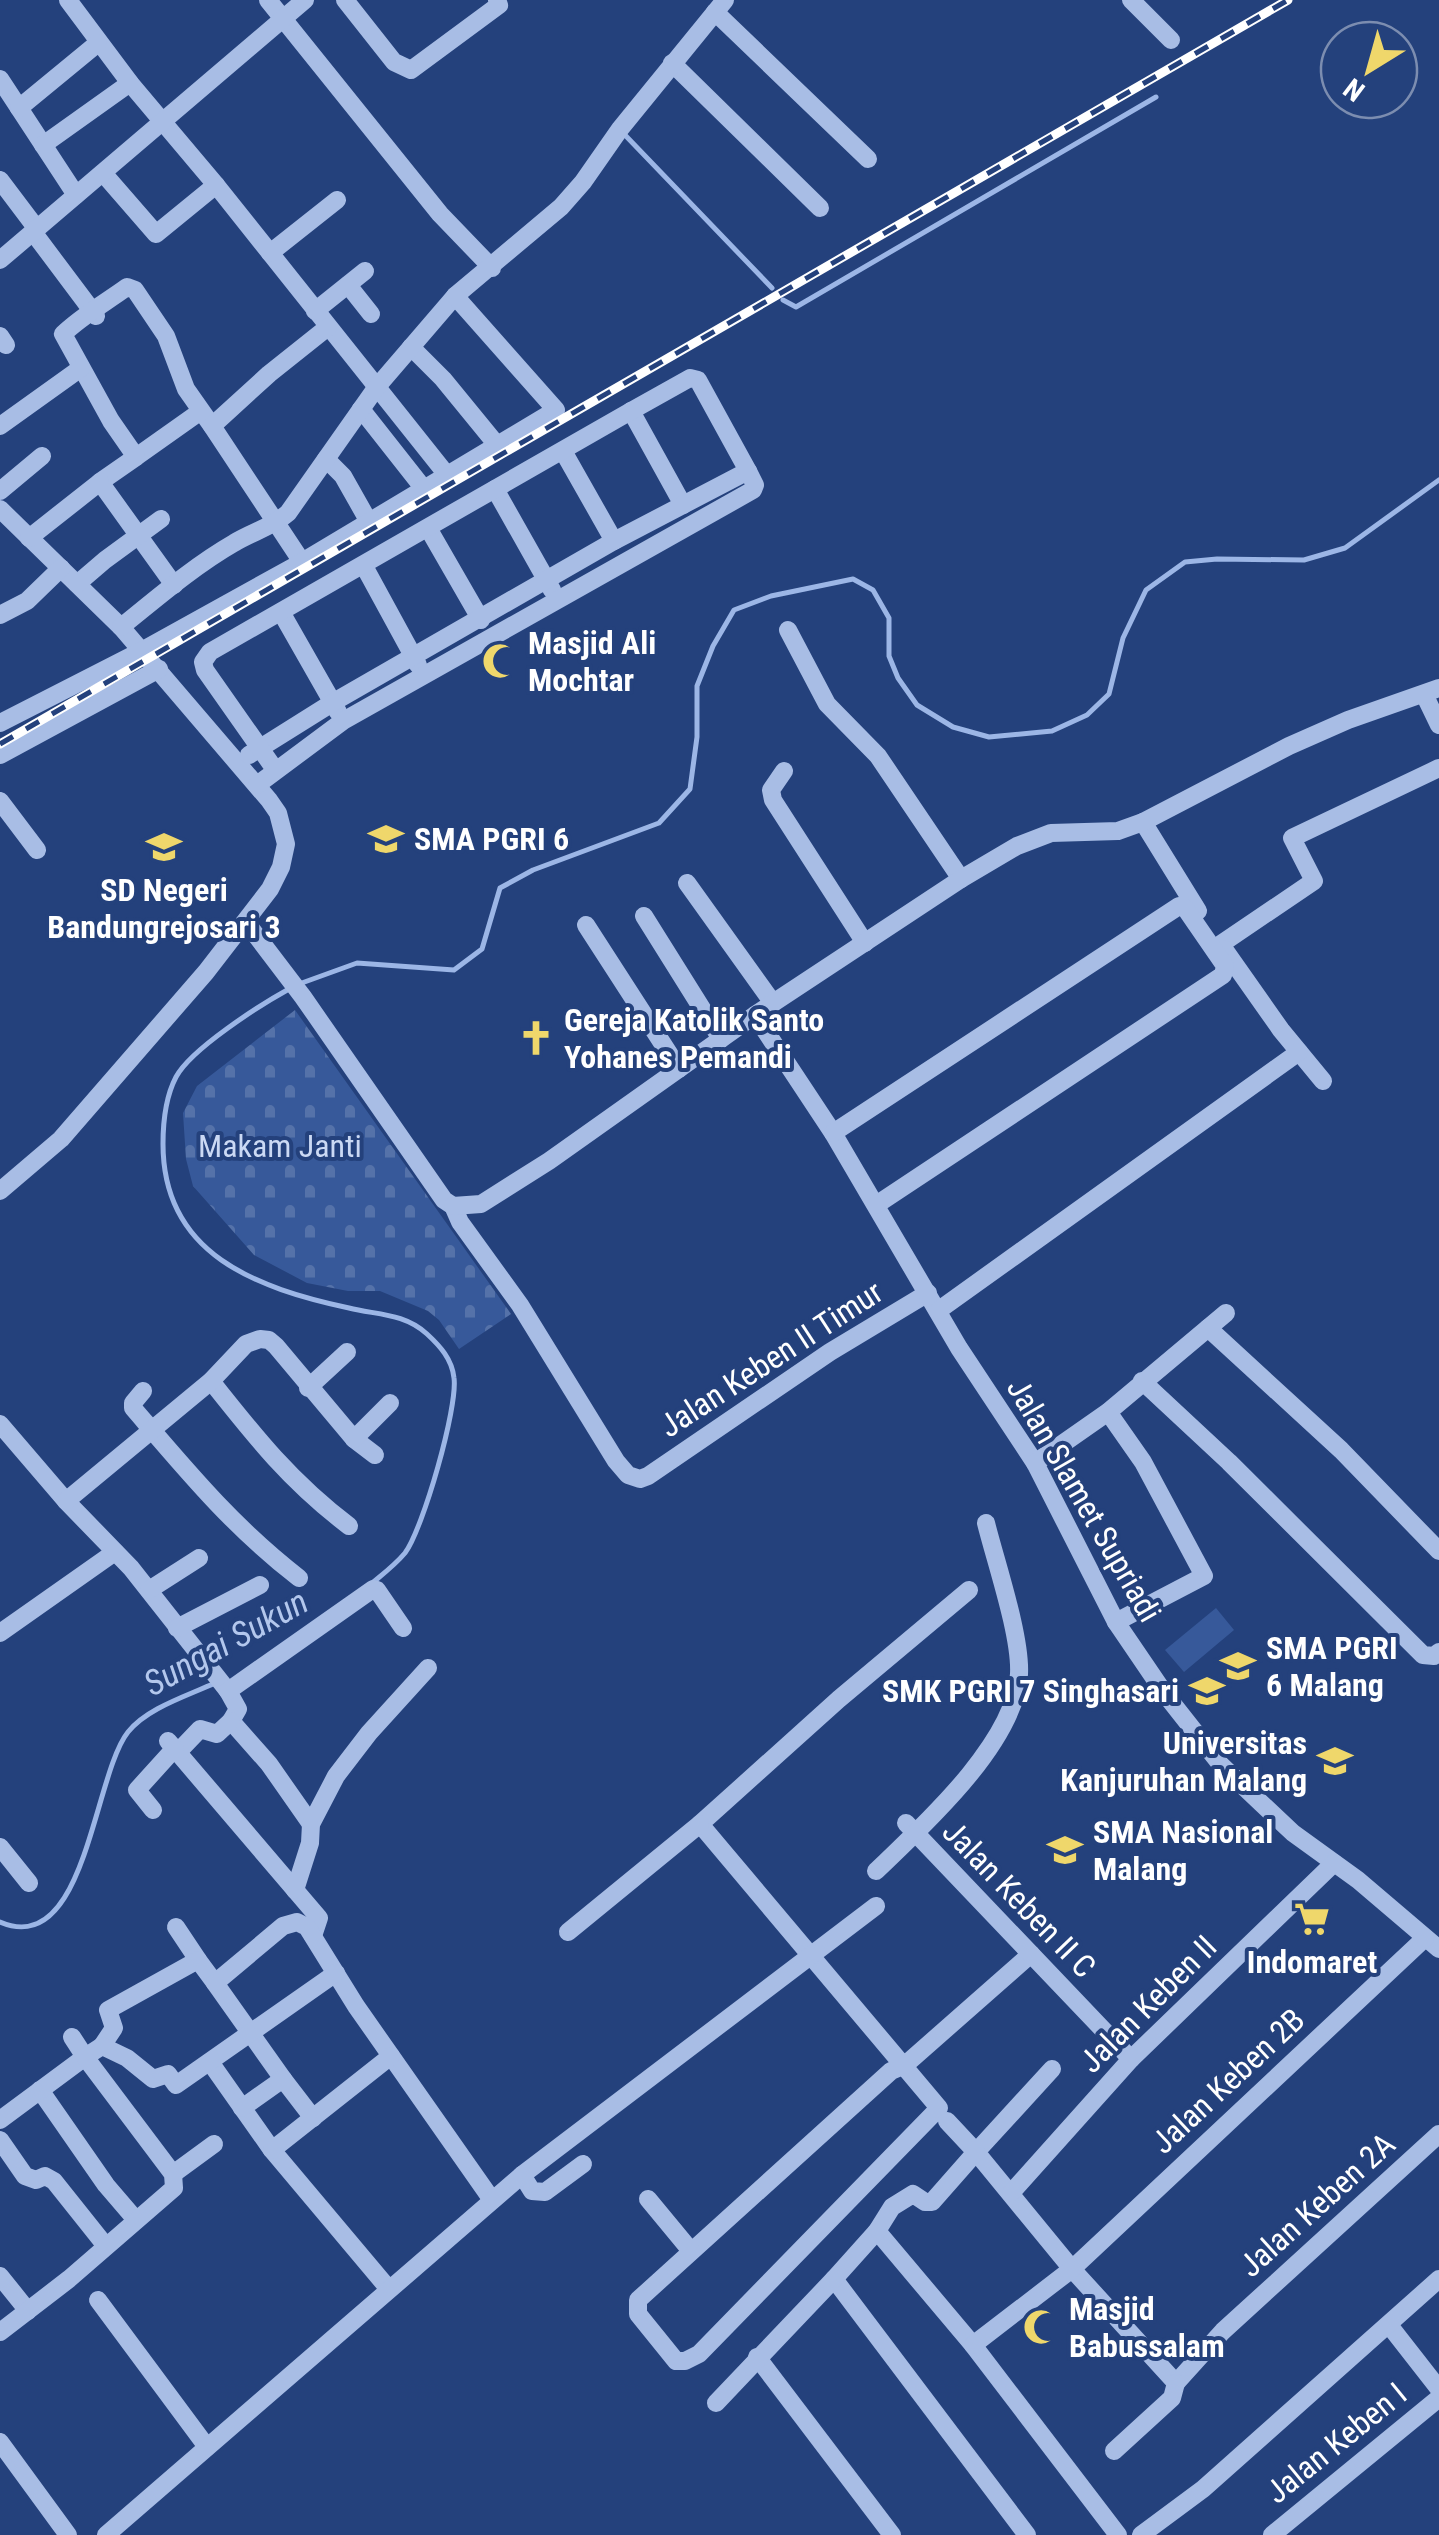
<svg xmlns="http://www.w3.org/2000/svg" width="1439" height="2535" viewBox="0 0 1439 2535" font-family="'Roboto Condensed',sans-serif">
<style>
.cemetery{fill:url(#cemetery-stones)}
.pitch{fill:#37599a}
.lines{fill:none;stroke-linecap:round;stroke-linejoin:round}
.stream{stroke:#9cb6e6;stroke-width:5}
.minor{stroke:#a8bde5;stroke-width:18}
.rail-casing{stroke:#fff;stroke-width:9}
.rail{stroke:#24417c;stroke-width:5;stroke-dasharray:15;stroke-linecap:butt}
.labels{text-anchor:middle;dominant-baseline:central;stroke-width:8;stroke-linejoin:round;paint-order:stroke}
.poi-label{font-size:32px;font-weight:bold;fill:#fff;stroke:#24417c;text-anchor:start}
.park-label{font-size:32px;fill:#cbd9f4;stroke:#24417c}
.street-label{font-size:32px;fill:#fff;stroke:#24417c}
.water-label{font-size:35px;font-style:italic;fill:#b3c7ed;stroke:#24417c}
</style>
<defs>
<pattern id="cemetery-stones" width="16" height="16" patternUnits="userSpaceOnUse" patternTransform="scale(2.5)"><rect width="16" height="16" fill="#37599a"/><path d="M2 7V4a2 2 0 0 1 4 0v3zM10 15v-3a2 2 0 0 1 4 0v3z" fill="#5572a9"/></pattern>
</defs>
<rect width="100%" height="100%" fill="#24417c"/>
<path class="cemetery" d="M295,1010L511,1314L459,1349L439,1320L428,1311L380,1291H348L307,1283L254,1255L193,1186L186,1159L183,1113L197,1086Z"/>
<path class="pitch" d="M1216,1608L1234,1630L1184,1672L1165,1650Z"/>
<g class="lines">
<g class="stream">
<path d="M624,134L772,288"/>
<path d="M783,300L796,307L1156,97"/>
<path d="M299,984L357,963L454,970L482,949L500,888L533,870L659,823L690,789L697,737V686L713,646L734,610L771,596L853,579L873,590L889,618V656L898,678L917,705L953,727L989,737L1052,731L1087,715L1109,694L1123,638L1146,590L1185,562L1217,559L1304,560L1345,548L1439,480"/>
<path d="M289,989C260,1005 191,1049 176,1077C165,1098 163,1122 163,1144C163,1255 257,1288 349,1308C377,1315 404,1313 427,1334C440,1346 452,1359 454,1378C458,1407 423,1529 405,1553C395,1565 383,1574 371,1584"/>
<path d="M0,1922C86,1959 93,1776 128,1732C147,1708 187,1696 215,1683"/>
</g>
<g class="minor">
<path d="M68,0L130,83L216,185L447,475"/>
<path d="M268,0L440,214L492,268"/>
<path d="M345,0L394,62L411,70L499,5L497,0"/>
<path d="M1131,0L1171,40"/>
<path d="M715,12L868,159"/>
<path d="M672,63L820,208"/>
<path d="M0,79L76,195"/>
<path d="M19,108L98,43"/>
<path d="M43,145L130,83"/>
<path d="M103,173L156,234L216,185"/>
<path d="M0,180L37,229"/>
<path d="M33,232L96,316"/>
<path d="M270,253L337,200"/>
<path d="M0,260L305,0"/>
<path d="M348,285L371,314"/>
<path d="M315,311L365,271"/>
<path d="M0,336L6,345"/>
<path d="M411,347L443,379L497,445"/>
<path d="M361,409L424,489"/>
<path d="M201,411L136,457L111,421L63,334C83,315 105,303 127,287L135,290L166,336L186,389L212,426L302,562"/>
<path d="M631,411L683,505"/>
<path d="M0,426L81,368"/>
<path d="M212,426L269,374L328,327"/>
<path d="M563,451L614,541"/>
<path d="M136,457L100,482L174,585"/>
<path d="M326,459L343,476L369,522"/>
<path d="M495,489L552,590"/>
<path d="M0,491L42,456"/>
<path d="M0,509L121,627L269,800L278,813L286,844L281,867L270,889L206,972L61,1139L0,1191"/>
<path d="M428,528L481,620"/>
<path d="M29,538L100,482"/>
<path d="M364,566L418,665"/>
<path d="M77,584L105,560L161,519"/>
<path d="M281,612L338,712"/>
<path d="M0,615L27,601L61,568"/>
<path d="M121,627C157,598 194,566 234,543C252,532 272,527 288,513L376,388L455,296L561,207L583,182L620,129L725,0"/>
<path d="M788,630L827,704L878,756L961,879"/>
<path d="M1424,694L1439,725"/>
<path d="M0,723L143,650L302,562L556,410L455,296"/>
<path d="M0,755L159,669"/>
<path d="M249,755L332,703L614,541L748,471"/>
<path d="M784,771L771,790L773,800L865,943"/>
<path d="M257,785L343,721L753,490L755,485L748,471L698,380L690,378L631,411L210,652L203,662L205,670L276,771"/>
<path d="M0,801L37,850"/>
<path d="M1143,822L1198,911"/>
<path d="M687,883L773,1003"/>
<path d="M644,916L721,1039"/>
<path d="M246,922L303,997L444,1200L453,1206L460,1222L520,1305L616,1461L628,1475L640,1479L648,1476L830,1352L928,1293"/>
<path d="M586,925L679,1069"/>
<path d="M1221,944L1314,881L1292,838L1439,768"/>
<path d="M1224,949L1281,1030L1323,1081"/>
<path d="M755,1015L833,1133L959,1348L1035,1463L1116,1622L1165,1694L1221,1765L1261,1803L1293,1833L1358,1880L1439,1949"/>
<path d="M833,1133L1179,906L1185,908L1225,966L1223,975L876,1205"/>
<path d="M453,1206L481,1204L549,1161L755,1015L961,879L1017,846L1051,833L1118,831L1143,822L1289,746L1348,720L1439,688"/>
<path d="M939,1310L1299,1052"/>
<path d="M1208,1328L1341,1450L1439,1551"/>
<path d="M211,1381C256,1438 291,1482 349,1526"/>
<path d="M1142,1381L1229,1462L1423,1655L1434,1656L1439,1652"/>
<path d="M308,1388L347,1352"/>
<path d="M143,1391L133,1403V1408C187,1471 233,1527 299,1578"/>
<path d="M1108,1412L1143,1462L1204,1576L1116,1622"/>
<path d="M0,1424L66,1501L131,1568L228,1691L238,1709L231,1721L269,1764L311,1824"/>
<path d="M354,1439L375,1455"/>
<path d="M1035,1463L1108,1412L1226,1313"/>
<path d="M66,1501L211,1381L246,1344L260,1339L269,1340L276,1346L354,1439L390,1403"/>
<path d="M149,1590L199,1558"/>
<path d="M969,1590L839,1699L700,1824L939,2108L699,2354L685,2361H676L638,2314V2300L891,2071L905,2065L1031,1954"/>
<path d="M177,1628L260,1585"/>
<path d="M0,1633L115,1552"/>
<path d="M228,1691L373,1589L377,1590L403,1628"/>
<path d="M168,1741L319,1918L313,1936"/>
<path d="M178,1752L200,1729L217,1734L231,1721"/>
<path d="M153,1810L137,1790L175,1748"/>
<path d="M906,1823L1131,2059"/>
<path d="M0,1847L29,1883"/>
<path d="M876,1871C923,1826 1016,1742 1019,1674C1021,1636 996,1563 986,1523"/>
<path d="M295,1890L310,1843L311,1824L336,1776L369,1733L428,1668"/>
<path d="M176,1927L198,1960"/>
<path d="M568,1932L700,1824"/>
<path d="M102,2046L114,2028L108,2010L198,1960L215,1983"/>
<path d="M210,2062L272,2150L388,2288"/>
<path d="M1052,2069L976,2152L1072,2269L1176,2383L1223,2331L1439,2134"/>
<path d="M283,2079L215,1983L283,1926L297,1922L307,1927L356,2006L492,2200"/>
<path d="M40,2090L106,2185L136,2220"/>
<path d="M242,2108L283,2079L313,2118"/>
<path d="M0,2120L85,2057L72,2037"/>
<path d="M0,2140L25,2176L36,2180L45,2176L54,2181L105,2245"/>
<path d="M272,2150L391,2056"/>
<path d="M173,2174L214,2144"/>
<path d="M522,2175L532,2191L545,2192L583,2164"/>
<path d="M1011,2193L1131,2059L1334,1863"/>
<path d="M648,2199L691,2251"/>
<path d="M877,2231L973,2345L1118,2535"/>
<path d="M0,2276L28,2311"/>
<path d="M834,2279L1027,2535"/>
<path d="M98,2300L207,2447"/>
<path d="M1389,2325L1439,2389"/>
<path d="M0,2332L69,2279L174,2188L173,2174L85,2057L102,2046L127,2058L153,2079L168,2074L176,2085L336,1973"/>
<path d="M973,2345L1072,2269L1425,1938"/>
<path d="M757,2357L892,2535"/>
<path d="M716,2403L834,2279L877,2231L892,2207L913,2194L925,2202H932L976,2152L947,2121"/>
<path d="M0,2442L68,2535"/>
<path d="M1114,2451L1172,2398L1176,2383"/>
<path d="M106,2535L522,2175L876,1906"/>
<path d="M1141,2535L1203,2489L1439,2279"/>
<path d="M1272,2535L1439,2398"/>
</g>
<defs>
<path id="rail" d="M0,744L1288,0"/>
</defs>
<use href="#rail" class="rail-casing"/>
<use href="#rail" class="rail"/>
</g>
<defs>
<symbol id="mosque-bare" viewBox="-9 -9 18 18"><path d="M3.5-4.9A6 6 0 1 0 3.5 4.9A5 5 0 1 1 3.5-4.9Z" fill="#efd76b" stroke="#24417c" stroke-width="2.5" paint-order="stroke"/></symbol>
<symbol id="school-bare" viewBox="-9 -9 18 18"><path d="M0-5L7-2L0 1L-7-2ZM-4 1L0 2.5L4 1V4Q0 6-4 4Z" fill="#efd76b" stroke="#24417c" stroke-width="2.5" paint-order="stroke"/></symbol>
<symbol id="church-bare" viewBox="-9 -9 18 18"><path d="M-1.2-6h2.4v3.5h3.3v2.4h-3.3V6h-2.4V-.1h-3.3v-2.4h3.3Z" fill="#efd76b" stroke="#24417c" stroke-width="2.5" paint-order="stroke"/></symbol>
<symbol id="university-bare" viewBox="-9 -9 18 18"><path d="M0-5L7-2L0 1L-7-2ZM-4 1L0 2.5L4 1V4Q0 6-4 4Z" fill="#efd76b" stroke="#24417c" stroke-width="2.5" paint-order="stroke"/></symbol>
<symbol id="supermarket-bare" viewBox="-9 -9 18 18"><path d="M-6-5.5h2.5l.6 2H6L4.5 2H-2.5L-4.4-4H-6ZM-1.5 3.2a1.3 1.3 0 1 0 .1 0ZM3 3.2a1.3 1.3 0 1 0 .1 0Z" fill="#efd76b" stroke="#24417c" stroke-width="2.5" paint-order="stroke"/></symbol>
</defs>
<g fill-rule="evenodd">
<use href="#mosque-bare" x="475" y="636" width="50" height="50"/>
<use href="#school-bare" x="361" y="814" width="50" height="50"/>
<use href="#school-bare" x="139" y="822" width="50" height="50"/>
<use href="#church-bare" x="511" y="1013" width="50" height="50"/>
<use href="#school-bare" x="1213" y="1641" width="50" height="50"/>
<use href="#school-bare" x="1182" y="1666" width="50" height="50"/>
<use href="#university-bare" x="1310" y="1736" width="50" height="50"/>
<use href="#school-bare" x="1040" y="1825" width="50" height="50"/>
<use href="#supermarket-bare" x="1287" y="1894" width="50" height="50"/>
<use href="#mosque-bare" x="1016" y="2302" width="50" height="50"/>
</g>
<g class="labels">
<g class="poi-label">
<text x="528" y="643">Masjid Ali<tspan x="528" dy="37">Mochtar</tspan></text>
<text x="414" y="839">SMA PGRI 6</text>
<text x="164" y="890" text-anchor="middle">SD Negeri<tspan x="164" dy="37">Bandungrejosari 3</tspan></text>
<text x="564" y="1020">Gereja Katolik Santo<tspan x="564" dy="37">Yohanes Pemandi</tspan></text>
<text x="1266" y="1648">SMA PGRI<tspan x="1266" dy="37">6 Malang</tspan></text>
<text x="1179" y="1691" text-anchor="end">SMK PGRI 7 Singhasari</text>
<text x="1307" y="1743" text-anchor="end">Universitas<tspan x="1307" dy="37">Kanjuruhan Malang</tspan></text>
<text x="1093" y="1832">SMA Nasional<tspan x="1093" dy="37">Malang</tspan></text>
<text x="1312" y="1962" text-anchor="middle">Indomaret</text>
<text x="1069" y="2309">Masjid<tspan x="1069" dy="37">Babussalam</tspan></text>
</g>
<g class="park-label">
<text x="280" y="1146">Makam Janti</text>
</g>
<g class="street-label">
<text transform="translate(771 1359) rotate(-33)">Jalan Keben II Timur</text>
<text transform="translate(1084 1500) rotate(60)">Jalan Slamet Supriadi</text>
<text transform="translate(1019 1899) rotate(46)">Jalan Keben II C</text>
<text transform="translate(1148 2004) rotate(-45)">Jalan Keben II</text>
<text transform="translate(1228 2081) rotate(-43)">Jalan Keben 2B</text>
<text transform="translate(1317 2205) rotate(-42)">Jalan Keben 2A</text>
<text transform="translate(1336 2443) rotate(-39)">Jalan Keben I</text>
</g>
<g class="water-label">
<text transform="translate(226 1643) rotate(-29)">Sungai Sukun</text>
</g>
</g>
<g transform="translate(1369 70) rotate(217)"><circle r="48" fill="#24417c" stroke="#7c8db0" stroke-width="2.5"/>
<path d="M0-8L18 38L0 25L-18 38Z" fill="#efd76b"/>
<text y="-15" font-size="28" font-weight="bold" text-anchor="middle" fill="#ffffff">N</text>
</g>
</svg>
